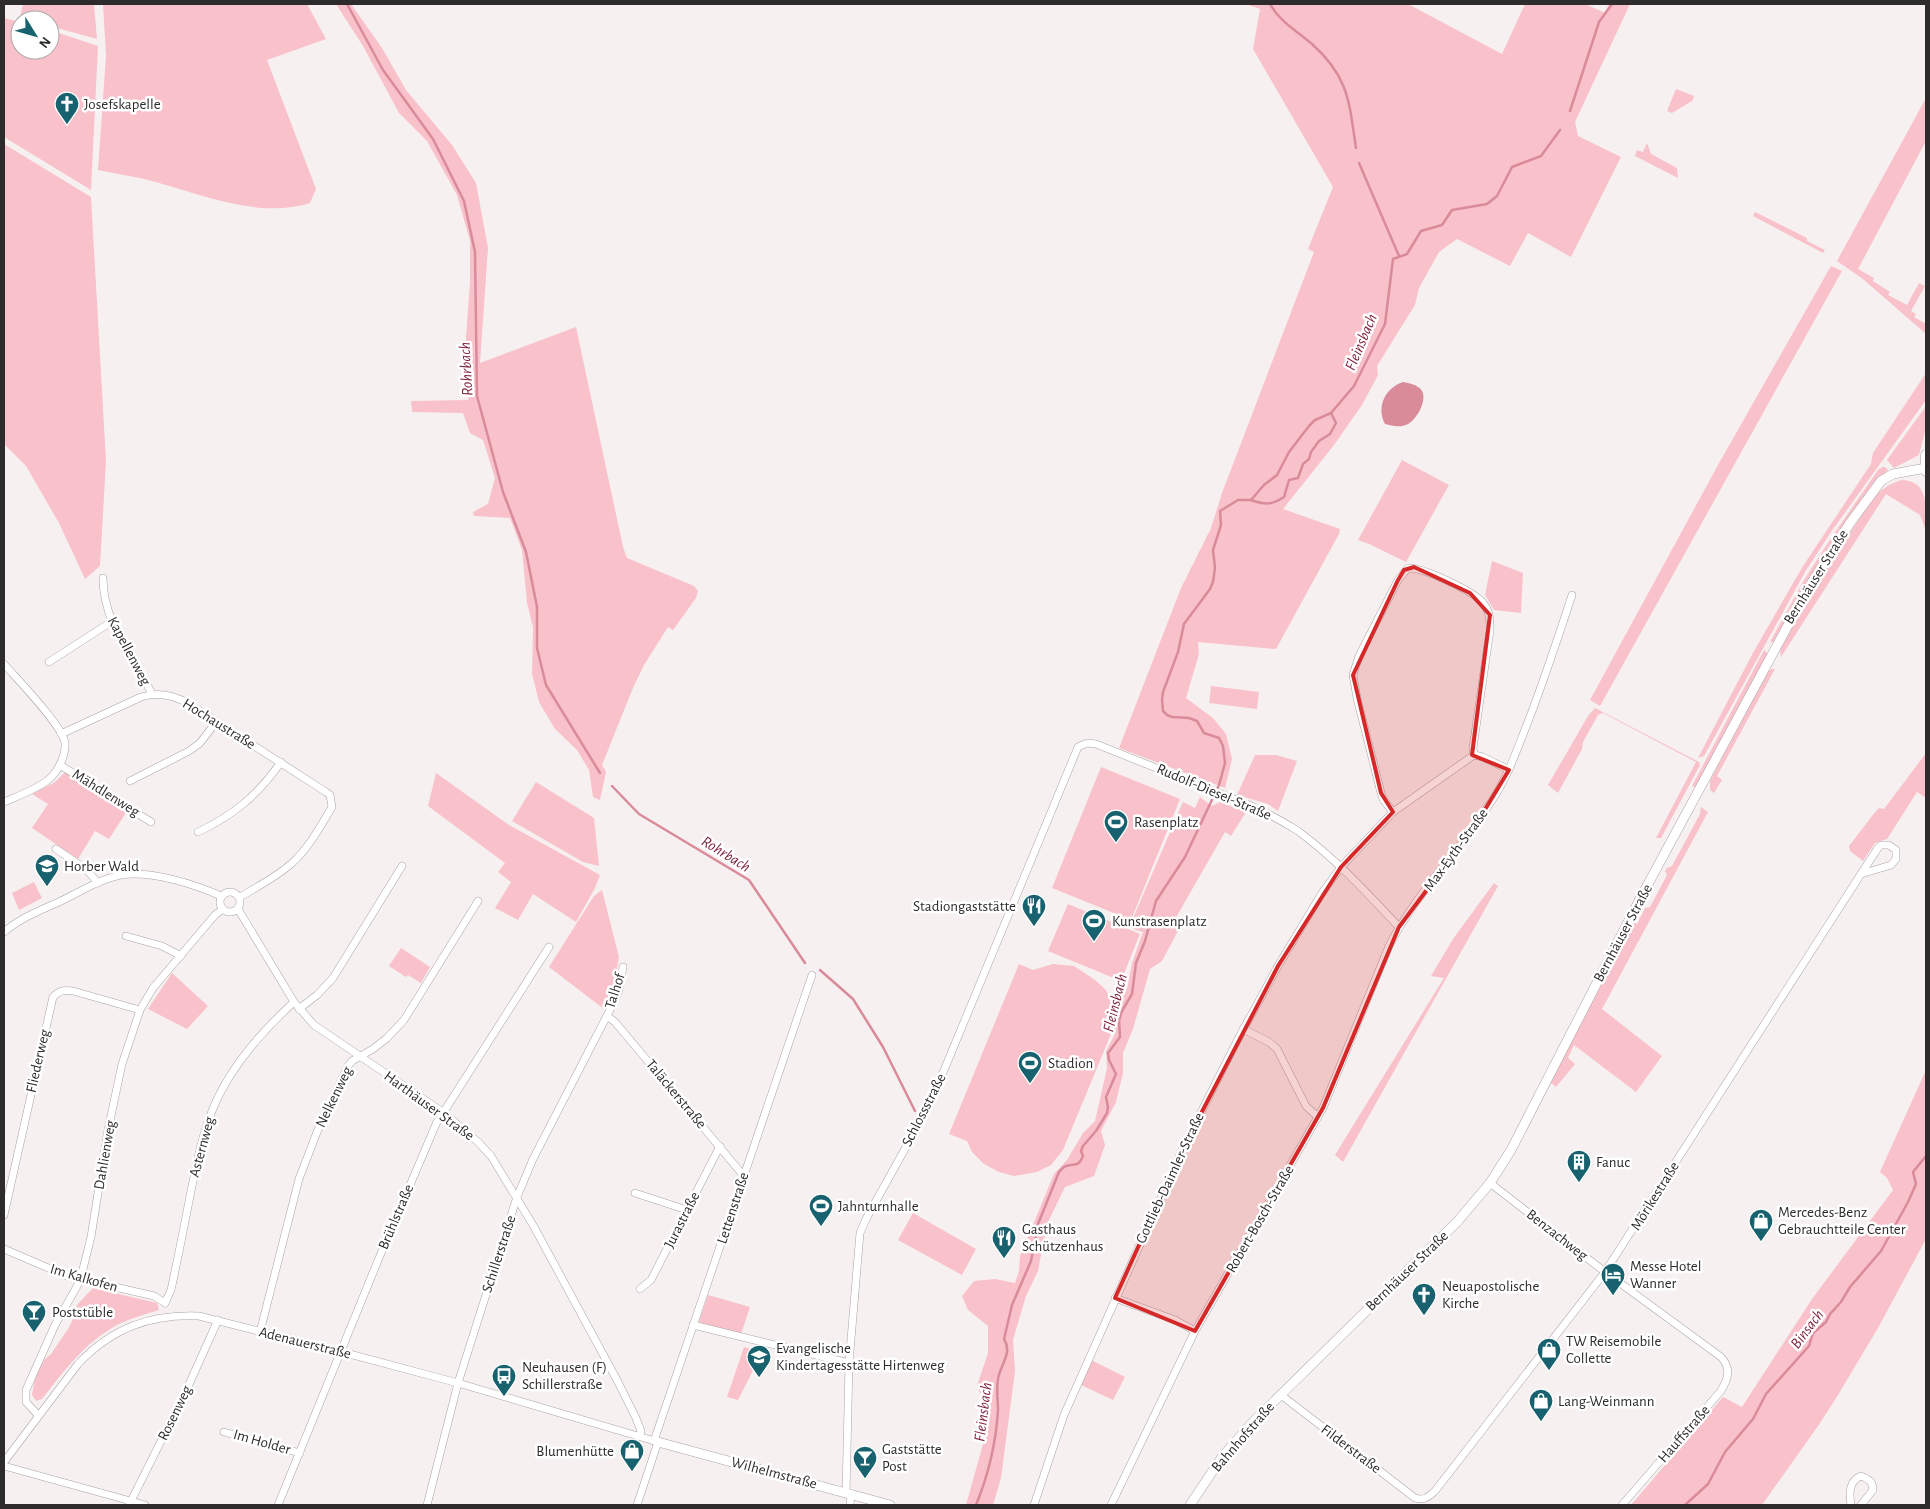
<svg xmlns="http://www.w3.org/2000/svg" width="1930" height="1509" viewBox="0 0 1930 1509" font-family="'Alegreya Sans',sans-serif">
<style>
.green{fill:#f9c1ca}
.water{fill:#d98b9a}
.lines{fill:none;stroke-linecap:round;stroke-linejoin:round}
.stream{stroke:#d98b9a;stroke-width:2.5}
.minor-casing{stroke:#aaa3a4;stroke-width:8}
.tertiary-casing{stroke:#aaa3a4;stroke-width:10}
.secondary-casing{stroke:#aaa3a4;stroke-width:11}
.minor{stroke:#fff;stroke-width:7}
.tertiary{stroke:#fff;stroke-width:9}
.secondary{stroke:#fff;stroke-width:10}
.marked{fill:#d62828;fill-opacity:0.2;stroke:#d62828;stroke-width:4;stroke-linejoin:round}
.labels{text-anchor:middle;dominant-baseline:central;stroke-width:5;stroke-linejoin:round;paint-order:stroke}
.poi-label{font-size:15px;fill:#2e2b2c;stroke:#fff;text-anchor:start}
.street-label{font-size:15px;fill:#2e2b2c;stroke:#fff}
.water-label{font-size:16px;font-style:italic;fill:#81253f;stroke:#fff}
</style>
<rect width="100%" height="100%" fill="#f7f0f1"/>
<g class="green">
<path d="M23,4H94L97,39L50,26V20H31L20,17Z"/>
<path d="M103,4H307L326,39L267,60L316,189L310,203C256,220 197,192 144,179C129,176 114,173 98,170L106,56Z"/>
<path d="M336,4H351L382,48L406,90L452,145L476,183L488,248L480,363L576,327L623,547L627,558L694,586L698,591L696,598L673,630L668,627L644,665L633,688L602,765L606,772L600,800L593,797L589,770L577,750L555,729L539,702L532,674L533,627L527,603L522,550L510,518L474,516L473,512L488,504L495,478L483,440L470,433L463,413L412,412L411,401L468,400L470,391L465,352L470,282V241L457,195L427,141L399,113L363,46Z"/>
<path d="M1246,4H1408L1502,54L1525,4H1585L1605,13L1609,4H1630L1575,122L1578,136L1621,157L1571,257L1528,233L1510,266L1457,239L1439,252L1419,288L1415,305L1377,366L1378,375L1362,405L1334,445L1283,509L1340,529L1339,534L1276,649L1198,642L1199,654L1186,698L1213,718L1226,734L1232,759L1225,788L1119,748L1181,588L1211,528L1222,493L1314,252L1308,249L1333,187L1253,49L1260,9Z"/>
<path d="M4,18L20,22V50H50V30L98,46L91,190L4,137Z"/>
<path d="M1676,89L1694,96L1692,101L1672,113L1667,111Z"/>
<path d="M1926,98V141L1858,269L1874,278L1873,281L1890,292L1888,295L1907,305L1919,283L1925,286L1911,311L1916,314L1914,317L1926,324V334L1863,279L1837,261Z"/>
<path d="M1647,143L1651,154L1677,168L1678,178L1635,156L1637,150L1643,152Z"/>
<path d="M4,144L91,197L106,461L100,566L85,579L59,523L26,466L4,444Z"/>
<path d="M1755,212L1807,238V241L1825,250L1823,253L1753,216Z"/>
<path d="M1831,266L1842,271L1600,706L1590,700L1718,465Z"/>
<path d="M1926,373V400L1831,532L1805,572L1704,756L1698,758L1754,651L1803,566L1871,464L1873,453Z"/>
<path d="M1926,406V428L1919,455L1894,468L1887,460Z"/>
<path d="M1402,460L1449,485L1406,562L1369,544L1358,540Z"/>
<path d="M1882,467H1885L1888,470L1887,471L1871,488L1774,642H1770L1804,580L1831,538L1878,470Z"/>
<path d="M1901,480C1930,480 1926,510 1926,531L1920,515L1886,494L1781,657L1780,650L1810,595L1863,513L1879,492L1889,485Z"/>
<path d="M1492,561L1523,573L1521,613L1494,610L1485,595Z"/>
<path d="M1764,650L1768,654L1697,788L1692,786Z"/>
<path d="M1772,669H1775L1717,776L1722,780L1714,793L1710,790V781L1768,671Z"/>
<path d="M1211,686L1259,692L1257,709L1209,703Z"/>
<path d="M1595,708L1699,762L1700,765L1661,838H1656L1696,762L1603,713L1598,715L1583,742L1582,749L1558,793L1548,785L1588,716Z"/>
<path d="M1926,753V798L1917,792L1887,839L1875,843L1863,861L1850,851L1849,846L1876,811L1879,808L1884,809Z"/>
<path d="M1255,755H1276L1297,761L1278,811L1268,804L1237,795Z"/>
<path d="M1101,767L1180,799L1131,920L1052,888Z"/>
<path d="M65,772L127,811L109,839L95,831L78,859L32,828L48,804L32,794L55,782Z"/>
<path d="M436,773L509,825L600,875L595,888L576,922L533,894L518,920L495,908L511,882L498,872L505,863L428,806Z"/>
<path d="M536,782L594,818L599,866L583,862L512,821Z"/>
<path d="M1200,797L1212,806L1220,802L1246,812L1231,836L1225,832L1174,921L1179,929L1162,961L1150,969L1133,1029L1123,1053V1073L1116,1102L1101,1131L1105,1145L1094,1176L1065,1187L1047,1224L1038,1271L1026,1296L1013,1340L1015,1371L1009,1417L1001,1478L993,1505H966L985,1437L989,1412L977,1386L988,1353V1326L968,1310L962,1296L974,1281L995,1279L1015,1283L1019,1271L1020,1256L1054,1174L1067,1160L1083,1133L1095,1121L1107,1068L1106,1051L1114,1036V1013L1127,989L1132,963L1143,932L1133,929L1134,924L1131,923L1183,802L1195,808Z"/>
<path d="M1701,807L1708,812L1602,1009L1662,1056L1636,1092L1574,1045L1568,1058L1575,1064L1556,1087L1550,1082L1634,923L1637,924L1645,908L1650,907L1667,875L1665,871L1667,868L1672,866L1700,814Z"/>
<path d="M34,882L42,898L19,910L12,893Z"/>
<path d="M1494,883L1498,886L1343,1162L1335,1155L1444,978L1431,976L1453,939Z"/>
<path d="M602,890L619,957L613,991L604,1009L549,967L594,896Z"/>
<path d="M1068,904L1140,934L1121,981L1048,951Z"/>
<path d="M401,948L430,967L421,983L408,975L406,977L389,966Z"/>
<path d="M1019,964L1033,970L1053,964L1074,966L1095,980L1106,990L1111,1003V1034L1063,1150L1051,1165L1037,1172L1014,1176L999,1172L984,1164L972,1152L967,1141L949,1134Z"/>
<path d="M172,973L208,1006L187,1029L148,1009Z"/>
<path d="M1926,1070V1239L1878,1328L1838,1395L1818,1426L1762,1505H1631L1723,1397L1742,1407L1812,1299L1893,1190L1887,1178L1880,1172Z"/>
<path d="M913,1213L976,1249L962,1275L898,1240Z"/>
<path d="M93,1288L157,1303L159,1310C146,1314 132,1318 119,1324C86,1341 64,1371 42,1399L36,1401L32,1395L36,1372L45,1359L51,1354L68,1329L78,1309L76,1306Z"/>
<path d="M708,1295L750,1307L741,1334L699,1322Z"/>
<path d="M744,1347L762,1353L738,1400L727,1397Z"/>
<path d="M1091,1360L1125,1377L1113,1400L1081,1385Z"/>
</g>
<path class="water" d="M1403,382C1408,383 1414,384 1418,387C1431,394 1418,419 1408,424C1401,428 1392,426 1385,424C1376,407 1385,388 1403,382Z"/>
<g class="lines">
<g class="stream">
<path d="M347,4L383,70L433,139L464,201L475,252L477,396L503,492L526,552L537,607V648L546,685L600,773"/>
<path d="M1270,4C1280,22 1296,30 1312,44C1349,77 1349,102 1356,148"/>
<path d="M1570,111L1599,22L1612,4"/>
<path d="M1359,163L1399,256"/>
<path d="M1251,500C1265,505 1272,505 1284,497L1289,480L1298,478L1303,464L1309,459L1311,452L1319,441L1330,434L1336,423L1331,413"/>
<path d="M612,786L639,814L749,880L805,963"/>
<path d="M820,970L853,999L883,1047L915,1111"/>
<path d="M976,1505C988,1476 996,1442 998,1410C998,1400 996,1389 998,1379C1000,1365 1013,1353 1004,1339L1012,1305L1031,1261L1038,1224L1059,1172C1061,1170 1063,1167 1066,1166C1075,1163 1078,1168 1083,1156L1081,1151L1083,1146L1096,1131L1107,1113L1108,1107L1106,1097L1116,1074L1109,1060L1108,1053L1120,1037L1119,1020L1122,1011L1132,994L1136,963L1145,941L1156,901L1185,857L1219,785L1225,763L1223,746L1219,738L1204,733L1197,721L1189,718L1172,717L1167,715L1163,711L1162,699L1163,692L1178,652L1184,624L1210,589L1213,582L1215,568L1213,550L1221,525L1220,511L1238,500H1251L1264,485L1277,475L1289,452L1309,426L1315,420L1331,413L1354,386L1385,324L1393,259L1407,254L1421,231L1442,225L1452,210L1487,204L1497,196L1512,167L1541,156L1560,130"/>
<path d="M1685,1505L1708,1484L1725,1452L1753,1419L1766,1394L1809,1346L1813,1333L1826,1322L1830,1314L1841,1302L1850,1287L1881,1251L1908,1202L1916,1184L1913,1172L1926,1156"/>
</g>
<defs>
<g id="minor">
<path d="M103,578C103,623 133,656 152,694"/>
<path d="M49,662L111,622"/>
<path d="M4,664C17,679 63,726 65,743C66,755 58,772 48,780C35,790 18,796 4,802"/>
<path d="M61,734L141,697C158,692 171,695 186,702L326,792L330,795L332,807C320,827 309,848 291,864C276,877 257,887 240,897"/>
<path d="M1474,755L1483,757L1509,770"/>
<path d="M60,765L151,822"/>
<path d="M130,781L189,751L200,743L216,722"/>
<path d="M1393,812L1383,799L1381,793L1357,698L1353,675L1359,656L1398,580L1408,568C1422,567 1476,592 1484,604C1490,612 1490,620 1490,630L1473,748L1474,755"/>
<path d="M198,832C234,815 258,795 281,762"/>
<path d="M56,849L87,870L98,883"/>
<circle cx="230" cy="902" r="10"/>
<path d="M238,909L294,1002L314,1025L444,1113L478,1142L491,1156L533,1225L618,1382L636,1418L641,1431L639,1437"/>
<path d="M4,932C20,918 41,910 61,901C80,892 100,879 121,875C150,870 194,884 221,896"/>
<path d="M126,936L162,946L181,956"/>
<path d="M299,1009L317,995L333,978L402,866"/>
<path d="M607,1016L615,1022L743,1175"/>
<path d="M1243,1029L1269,1042L1277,1049L1306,1106L1318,1117"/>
<path d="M1490,1183L1605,1272L1721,1357C1732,1369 1728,1380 1720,1392L1622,1505"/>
<path d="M635,1193L687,1210"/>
<path d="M4,1215L53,997C60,990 64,990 73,991L140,1010"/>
<path d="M4,1249L67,1276L154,1296L165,1303"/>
<path d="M640,1289L651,1280L720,1146"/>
<path d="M1115,1298L1175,1320L1195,1331"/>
<path d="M165,1303L171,1290C178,1258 184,1227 190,1196C196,1167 201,1138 212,1111C229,1068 260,1033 294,1002"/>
<path d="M693,1325L849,1363"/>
<path d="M260,1332L299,1179L317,1132L348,1066L352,1061L373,1049L387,1038L404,1020L478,901"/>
<path d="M1281,1395L1415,1498C1424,1501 1428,1497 1435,1491L1605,1272L1861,874L1878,848L1881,845H1889L1896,850V859L1891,865L1861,874"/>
<path d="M38,1415L26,1402V1390L55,1325L80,1281L91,1237L108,1130L122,1064L140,1010L153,988L215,915L223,909"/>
<path d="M224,1432L300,1453"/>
<path d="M654,1441L812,975"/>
<path d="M4,1462L78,1364C112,1328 150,1314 199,1316L342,1352L458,1383L658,1442L637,1505"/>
<path d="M4,1466L145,1505"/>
<path d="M846,1493L849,1363L860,1233L866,1219L921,1120L935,1092L1078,747L1087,743L1096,744L1254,807C1269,814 1284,822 1298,831C1336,859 1367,893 1399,927"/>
<path d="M129,1505L186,1391L218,1320"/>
<path d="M278,1505L379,1258L436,1124L549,947"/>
<path d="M427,1505L458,1383L517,1197L533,1159L613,1004L619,990L623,967"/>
<path d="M850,1505L851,1494"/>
<path d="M1034,1505L1064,1415L1183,1148L1236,1043L1278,966L1322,893L1341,867L1393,812L1474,755"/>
<path d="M1111,1505L1195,1331L1323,1108L1389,946C1417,891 1464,847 1496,794C1508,775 1516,753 1524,732C1542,687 1557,641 1572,595"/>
<path d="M1851,1505C1849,1493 1849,1481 1861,1476C1869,1479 1873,1482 1873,1490L1861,1505"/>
</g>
<g id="tertiary">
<path d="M658,1442L890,1505"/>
<path d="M1190,1505L1222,1457L1251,1424L1457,1222L1490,1183L1511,1150L1641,897L1806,592L1850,523L1881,481L1893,474L1926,468"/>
</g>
<path id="secondary" d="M1926,455V471"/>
</defs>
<use href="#minor" class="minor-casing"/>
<use href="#tertiary" class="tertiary-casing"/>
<use href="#secondary" class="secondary-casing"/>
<use href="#minor" class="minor"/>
<use href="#tertiary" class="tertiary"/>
<use href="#secondary" class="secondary"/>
</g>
<path class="marked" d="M1414,567L1470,593L1490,615L1472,755L1509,770L1475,826L1399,927L1323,1108L1195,1331L1115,1298L1183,1148L1278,966L1341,867L1393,812L1381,793L1353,675L1398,580L1404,570Z"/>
<defs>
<symbol id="church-pin" viewBox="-11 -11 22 30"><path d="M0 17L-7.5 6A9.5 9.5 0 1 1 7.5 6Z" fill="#17626e" stroke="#fff"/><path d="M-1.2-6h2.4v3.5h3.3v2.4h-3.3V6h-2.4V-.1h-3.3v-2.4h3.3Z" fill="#fff"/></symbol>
<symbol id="stadium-pin" viewBox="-11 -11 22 30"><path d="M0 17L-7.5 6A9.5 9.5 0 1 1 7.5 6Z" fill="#17626e" stroke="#fff"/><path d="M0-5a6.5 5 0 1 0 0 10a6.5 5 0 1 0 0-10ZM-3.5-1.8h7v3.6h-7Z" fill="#fff"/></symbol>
<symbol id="school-pin" viewBox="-11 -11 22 30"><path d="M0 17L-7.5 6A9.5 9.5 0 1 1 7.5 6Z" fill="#17626e" stroke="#fff"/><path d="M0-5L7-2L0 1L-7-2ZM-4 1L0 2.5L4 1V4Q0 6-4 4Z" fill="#fff"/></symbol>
<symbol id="restaurant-pin" viewBox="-11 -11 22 30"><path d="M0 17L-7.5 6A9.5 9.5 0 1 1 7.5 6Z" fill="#17626e" stroke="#fff"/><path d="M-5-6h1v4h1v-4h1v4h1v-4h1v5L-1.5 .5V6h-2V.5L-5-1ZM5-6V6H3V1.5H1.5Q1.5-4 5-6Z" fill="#fff"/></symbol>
<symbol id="building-pin" viewBox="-11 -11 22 30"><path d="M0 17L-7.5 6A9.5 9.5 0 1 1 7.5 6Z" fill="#17626e" stroke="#fff"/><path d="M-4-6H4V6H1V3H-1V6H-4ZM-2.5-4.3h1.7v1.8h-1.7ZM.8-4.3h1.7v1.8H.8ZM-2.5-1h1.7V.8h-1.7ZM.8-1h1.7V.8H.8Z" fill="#fff"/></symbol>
<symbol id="shop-pin" viewBox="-11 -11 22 30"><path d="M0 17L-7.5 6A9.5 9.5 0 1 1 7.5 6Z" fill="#17626e" stroke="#fff"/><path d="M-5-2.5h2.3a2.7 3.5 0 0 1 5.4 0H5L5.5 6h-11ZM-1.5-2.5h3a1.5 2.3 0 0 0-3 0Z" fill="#fff"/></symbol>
<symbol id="hotel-pin" viewBox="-11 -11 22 30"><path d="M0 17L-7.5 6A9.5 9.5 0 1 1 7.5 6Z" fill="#17626e" stroke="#fff"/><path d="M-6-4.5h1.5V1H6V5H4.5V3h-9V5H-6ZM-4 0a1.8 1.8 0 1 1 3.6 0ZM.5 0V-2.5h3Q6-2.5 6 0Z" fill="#fff"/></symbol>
<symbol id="bar-pin" viewBox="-11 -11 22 30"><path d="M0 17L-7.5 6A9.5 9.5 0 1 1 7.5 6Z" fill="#17626e" stroke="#fff"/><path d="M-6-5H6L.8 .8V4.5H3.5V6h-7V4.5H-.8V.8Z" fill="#fff"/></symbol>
<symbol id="bus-pin" viewBox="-11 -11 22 30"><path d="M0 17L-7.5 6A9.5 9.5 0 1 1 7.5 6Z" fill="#17626e" stroke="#fff"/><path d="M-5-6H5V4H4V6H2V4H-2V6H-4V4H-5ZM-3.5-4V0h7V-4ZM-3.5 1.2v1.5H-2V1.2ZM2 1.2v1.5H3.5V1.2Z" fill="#fff"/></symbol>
</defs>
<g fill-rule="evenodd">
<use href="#church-pin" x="53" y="90" width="28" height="38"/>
<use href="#stadium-pin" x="1102" y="808" width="28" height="38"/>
<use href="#school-pin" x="33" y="852" width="28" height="38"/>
<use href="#restaurant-pin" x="1020" y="892" width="28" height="38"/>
<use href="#stadium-pin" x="1080" y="907" width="28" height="38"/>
<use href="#stadium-pin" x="1016" y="1049" width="28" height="38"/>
<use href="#building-pin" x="1565" y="1148" width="28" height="38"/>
<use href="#stadium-pin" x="807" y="1192" width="28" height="38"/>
<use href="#shop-pin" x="1747" y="1207" width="28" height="38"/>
<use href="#restaurant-pin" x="990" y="1224" width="28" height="38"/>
<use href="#hotel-pin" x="1599" y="1261" width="28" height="38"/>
<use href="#church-pin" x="1410" y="1281" width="28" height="38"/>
<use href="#bar-pin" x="20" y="1298" width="28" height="38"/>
<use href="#shop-pin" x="1535" y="1336" width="28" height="38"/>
<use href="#school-pin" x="745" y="1343" width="28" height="38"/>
<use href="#bus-pin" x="490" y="1362" width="28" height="38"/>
<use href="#shop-pin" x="1527" y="1387" width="28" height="38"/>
<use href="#shop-pin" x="618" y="1437" width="28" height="38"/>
<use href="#bar-pin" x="851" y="1444" width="28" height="38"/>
</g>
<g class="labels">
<g class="poi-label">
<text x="84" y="104">Josefskapelle</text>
<text x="1134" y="822">Rasenplatz</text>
<text x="64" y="866">Horber Wald</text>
<text x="1016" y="906" text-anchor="end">Stadiongaststätte</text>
<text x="1112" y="921">Kunstrasenplatz</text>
<text x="1048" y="1063">Stadion</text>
<text x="1596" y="1162">Fanuc</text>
<text x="838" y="1206">Jahnturnhalle</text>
<text x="1778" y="1212">Mercedes-Benz<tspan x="1778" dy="17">Gebrauchtteile Center</tspan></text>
<text x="1022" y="1229">Gasthaus<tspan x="1022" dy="17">Schützenhaus</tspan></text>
<text x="1630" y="1266">Messe Hotel<tspan x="1630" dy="17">Wanner</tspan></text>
<text x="1442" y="1286">Neuapostolische<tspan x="1442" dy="17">Kirche</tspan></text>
<text x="52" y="1312">Poststüble</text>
<text x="1566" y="1341">TW Reisemobile<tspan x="1566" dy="17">Collette</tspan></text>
<text x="776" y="1348">Evangelische<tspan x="776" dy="17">Kindertagesstätte Hirtenweg</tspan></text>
<text x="522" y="1367">Neuhausen (F)<tspan x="522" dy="17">Schillerstraße</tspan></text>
<text x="1558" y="1401">Lang-Weinmann</text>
<text x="882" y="1449">Gaststätte<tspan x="882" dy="17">Post</tspan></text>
<text x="614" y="1451" text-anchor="end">Blumenhütte</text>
</g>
<g class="street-label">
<text transform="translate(1816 577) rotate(-58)">Bernhäuser Straße</text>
<text transform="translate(129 651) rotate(62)">Kapellenweg</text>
<text transform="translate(219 724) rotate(32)">Hochaustraße</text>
<text transform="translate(1214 792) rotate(23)">Rudolf-Diesel-Straße</text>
<text transform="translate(106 793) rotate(32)">Mähdlenweg</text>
<text transform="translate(1456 850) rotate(-54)">Max-Eyth-Straße</text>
<text transform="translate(1623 933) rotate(-62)">Bernhäuser Straße</text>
<text transform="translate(615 991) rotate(-72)">Talhof</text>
<text transform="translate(38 1061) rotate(-77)">Fliederweg</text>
<text transform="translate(676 1094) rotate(50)">Taläckerstraße</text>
<text transform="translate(334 1097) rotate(-64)">Nelkenweg</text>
<text transform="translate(429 1106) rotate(36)">Harthäuser Straße</text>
<text transform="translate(924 1110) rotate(-63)">Schlossstraße</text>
<text transform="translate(202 1147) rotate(-75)">Asternweg</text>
<text transform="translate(105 1155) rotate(-80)">Dahlienweg</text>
<text transform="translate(1170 1178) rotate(-65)">Gottlieb-Daimler-Straße</text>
<text transform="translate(1655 1196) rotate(-58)">Mörikestraße</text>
<text transform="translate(733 1208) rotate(-72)">Lettenstraße</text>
<text transform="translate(396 1217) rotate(-67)">Brühlstraße</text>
<text transform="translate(1260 1219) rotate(-60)">Robert-Bosch-Straße</text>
<text transform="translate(682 1220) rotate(-63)">Jurastraße</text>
<text transform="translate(1557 1235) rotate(38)">Benzachweg</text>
<text transform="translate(499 1254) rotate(-72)">Schillerstraße</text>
<text transform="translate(1407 1271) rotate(-44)">Bernhäuser Straße</text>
<text transform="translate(84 1278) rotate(16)">Im Kalkofen</text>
<text transform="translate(305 1343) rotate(14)">Adenauerstraße</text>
<text transform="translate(175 1413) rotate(-64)">Rosenweg</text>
<text transform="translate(1684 1434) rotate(-49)">Hauffstraße</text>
<text transform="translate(1243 1437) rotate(-49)">Bahnhofstraße</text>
<text transform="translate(262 1442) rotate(16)">Im Holder</text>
<text transform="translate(1351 1449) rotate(37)">Filderstraße</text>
<text transform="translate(774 1473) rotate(15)">Wilhelmstraße</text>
</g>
<g class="water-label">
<text transform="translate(1361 342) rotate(-67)">Fleinsbach</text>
<text transform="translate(466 369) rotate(-93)">Rohrbach</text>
<text transform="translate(726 854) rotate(32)">Rohrbach</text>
<text transform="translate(1115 1003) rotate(-76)">Fleinsbach</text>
<text transform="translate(1807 1329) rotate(-53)">Binsach</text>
<text transform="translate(983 1412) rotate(-83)">Fleinsbach</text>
</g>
</g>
<rect width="1930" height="1509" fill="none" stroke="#2e2b2c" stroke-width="10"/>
<g transform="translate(35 35) rotate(127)"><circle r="24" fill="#ffffff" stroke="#abaaab"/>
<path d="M0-4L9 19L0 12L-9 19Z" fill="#17626e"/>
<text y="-8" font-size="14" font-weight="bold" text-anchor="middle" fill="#2e2b2c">N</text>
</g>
</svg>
